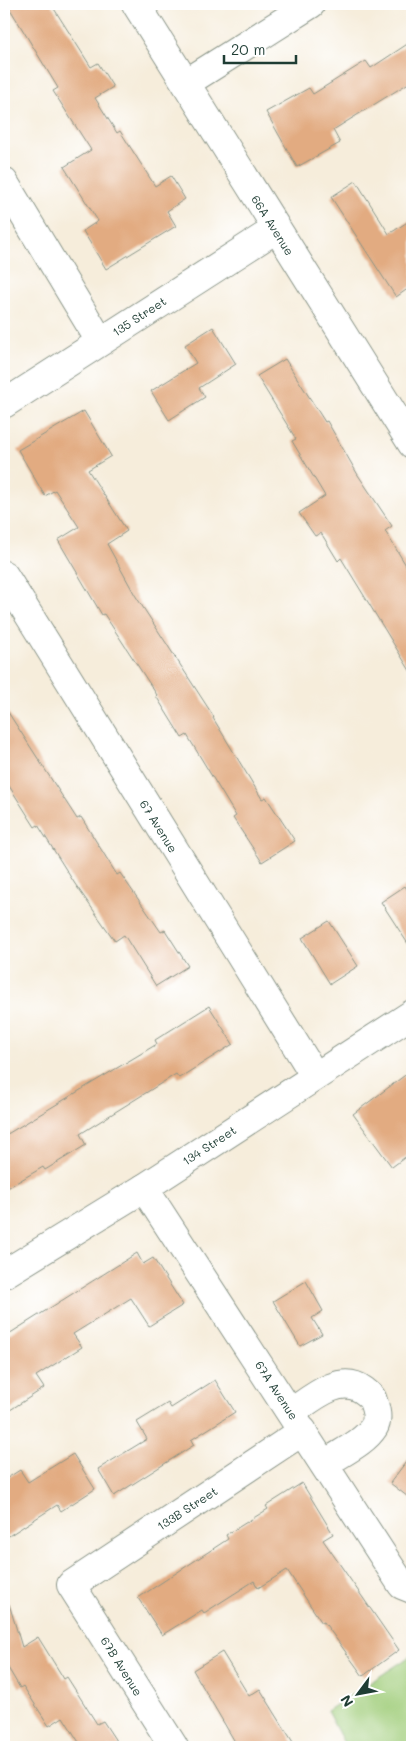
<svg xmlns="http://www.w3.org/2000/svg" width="416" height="1751" viewBox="0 0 416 1751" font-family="Mali,sans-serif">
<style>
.green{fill:#a0cd7a;stroke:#608557}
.building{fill:#e2ab81}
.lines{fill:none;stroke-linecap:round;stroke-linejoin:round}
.minor-casing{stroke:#8a9588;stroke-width:30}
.minor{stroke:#fff;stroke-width:28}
.labels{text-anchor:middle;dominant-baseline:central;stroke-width:5;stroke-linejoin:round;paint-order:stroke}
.street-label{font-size:12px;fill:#1f3d34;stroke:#fff}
</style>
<rect width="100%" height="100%" fill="#fff"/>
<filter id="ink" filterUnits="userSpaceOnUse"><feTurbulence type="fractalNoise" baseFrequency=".02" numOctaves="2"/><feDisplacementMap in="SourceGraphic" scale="10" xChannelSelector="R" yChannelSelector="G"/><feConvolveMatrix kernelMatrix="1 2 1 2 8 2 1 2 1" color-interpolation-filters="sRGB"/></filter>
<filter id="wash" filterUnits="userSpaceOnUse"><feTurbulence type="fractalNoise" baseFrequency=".0096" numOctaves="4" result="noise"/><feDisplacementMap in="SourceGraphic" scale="20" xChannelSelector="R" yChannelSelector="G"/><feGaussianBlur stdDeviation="1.12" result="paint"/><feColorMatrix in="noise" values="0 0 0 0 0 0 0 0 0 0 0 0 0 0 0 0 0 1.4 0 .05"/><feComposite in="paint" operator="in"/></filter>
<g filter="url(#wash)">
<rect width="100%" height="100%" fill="#f6eddb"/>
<path class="green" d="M412,1655V1747H346L327,1711Z"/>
<g id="blocks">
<g class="building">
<path d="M7,4H51L91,67L98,63L113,87L95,98L117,133L120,131L155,186L171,176L185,199L167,211L176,226L106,269L83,231L98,221L64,167L91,150L53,91L58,88Z"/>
<path d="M412,41V81L333,130L340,143L297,167L266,112L309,88L313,94L366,61L371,68Z"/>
<path d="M356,181L389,234L412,219V286L396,297L331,197Z"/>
<path d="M213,327L236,364L199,388L205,397L169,420L151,391L196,363L185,345Z"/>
<path d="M285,359L325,422L327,421L358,475L392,526L385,531L412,575V674L341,558L338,561L321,533L315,536L299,513L325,496L292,441L296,439L257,376Z"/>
<path d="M84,411L111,456L88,470L127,531L107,544L135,595L214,717L213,718L262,799L266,797L295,841L262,862L233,818L236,816L187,735L182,738L156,696L157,695L104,614L102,615L58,540L79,527L55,490L45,496L18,450Z"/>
<path d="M4,706L77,819L81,817L117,875L120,873L161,932L165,930L188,966L156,986L124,935L115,941L75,884L38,825L35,827L4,778Z"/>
<path d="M405,886L412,897V950L381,902Z"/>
<path d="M329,921L358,966L330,984L302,938Z"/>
<path d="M209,1006L233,1044L179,1078L176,1074L80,1134L86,1145L45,1170L43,1167L4,1190V1136L157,1044L155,1040Z"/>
<path d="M412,1070V1152L392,1167L353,1114Z"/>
<path d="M137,1253L143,1264L153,1258L183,1305L149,1326L131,1298L73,1334L82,1347L36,1376L44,1388L4,1414V1337Z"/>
<path d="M306,1281L323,1311L312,1318L322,1334L300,1346L273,1301Z"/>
<path d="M215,1380L235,1412L191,1440L194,1445L114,1496L98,1469L147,1439L137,1422L168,1403L171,1408Z"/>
<path d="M73,1454L95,1489L61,1511L57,1505L4,1539V1480L20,1470L28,1482Z"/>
<path d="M412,1454V1500L390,1483Z"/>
<path d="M302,1483L333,1534L323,1540L399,1650L363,1676L324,1622L322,1623L287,1570L258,1588L254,1581L204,1613L202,1610L162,1635L138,1598L228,1539L226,1535L268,1509L266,1506Z"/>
<path d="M4,1604H9L22,1647L38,1637L64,1679L67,1677L97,1724L103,1721L120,1747H82L63,1717L49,1726L23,1686L20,1688L4,1661Z"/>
<path d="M222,1652L249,1696L260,1689L296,1747H238L193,1670Z"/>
</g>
</g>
</g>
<g filter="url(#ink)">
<use href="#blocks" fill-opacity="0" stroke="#8a9588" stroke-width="1"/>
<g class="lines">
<defs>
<g id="minor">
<path d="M136,4L412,444"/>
<path d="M186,83L311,4"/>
<path d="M4,182L100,341"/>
<path d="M4,404L276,229"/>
<path d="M4,575L315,1076"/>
<path d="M144,1188L402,1585L412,1589"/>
<path d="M4,1274L144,1188L412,1014"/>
<path d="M292,1412C311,1399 340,1373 363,1390C368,1394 372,1396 373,1401C376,1409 379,1419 374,1427C364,1443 340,1453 325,1464"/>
<path d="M174,1747L71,1585L303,1431"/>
</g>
</defs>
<use href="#minor" class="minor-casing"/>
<use href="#minor" class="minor"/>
</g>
</g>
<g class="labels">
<g class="street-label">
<text transform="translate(273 225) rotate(58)">66A Avenue</text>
<text transform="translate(139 316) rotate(-33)">135 Street</text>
<text transform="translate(159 826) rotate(58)">67 Avenue</text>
<text transform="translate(209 1145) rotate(-33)">134 Street</text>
<text transform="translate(277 1390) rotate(57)">67A Avenue</text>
<text transform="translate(187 1508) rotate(-33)">133B Street</text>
<text transform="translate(122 1666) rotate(58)">67B Avenue</text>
</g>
</g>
<rect width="416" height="1751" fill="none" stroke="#fff" stroke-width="20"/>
<g transform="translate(358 1694) rotate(238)" stroke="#ffffff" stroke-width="4" paint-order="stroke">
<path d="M0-4L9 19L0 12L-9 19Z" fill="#1f3d34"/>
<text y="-8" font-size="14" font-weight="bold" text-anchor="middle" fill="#1f3d34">N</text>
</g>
<path d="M224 55v8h72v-8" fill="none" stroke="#1f3d34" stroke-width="2.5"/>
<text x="231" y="55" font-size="15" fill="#1f3d34" stroke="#ffffff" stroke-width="4" paint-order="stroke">20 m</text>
</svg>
